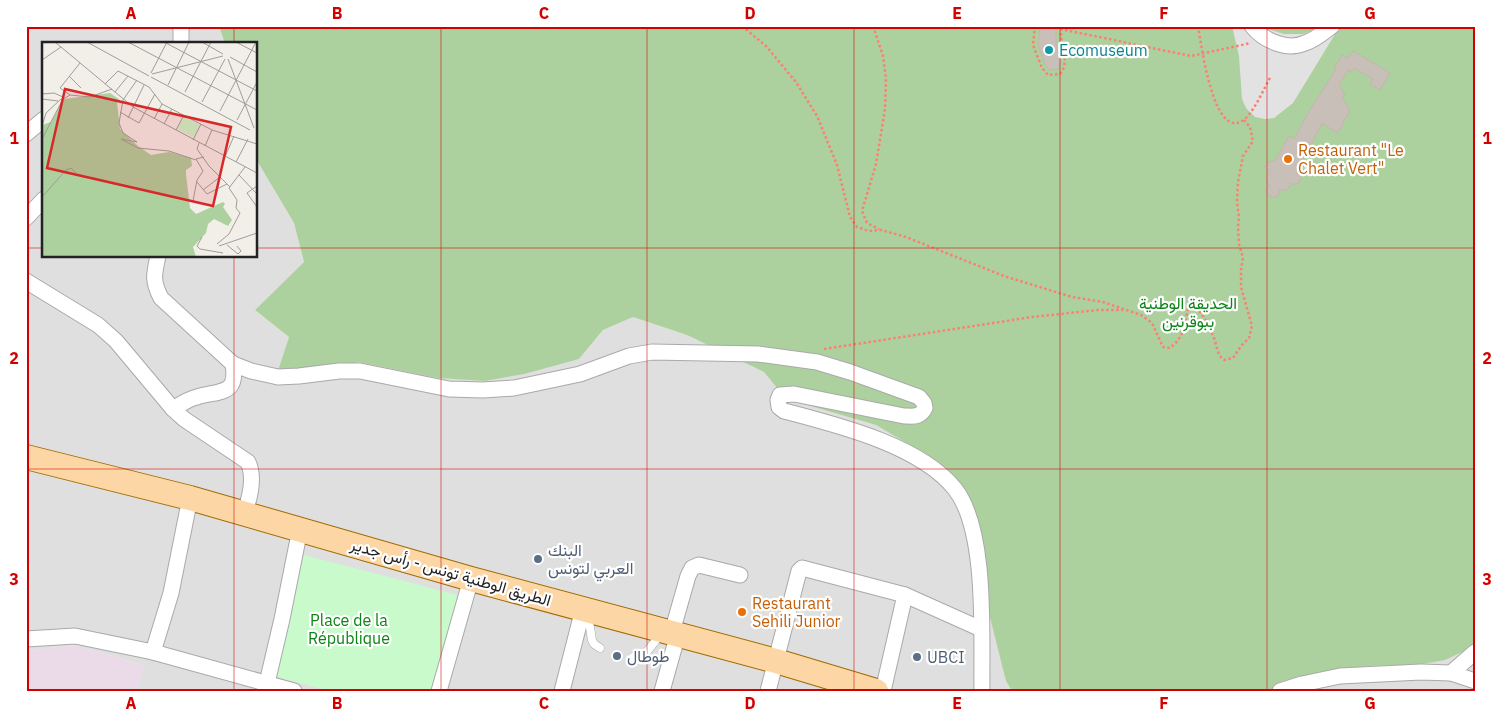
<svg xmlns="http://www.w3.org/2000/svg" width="1501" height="717" viewBox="0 0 1501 717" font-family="'IBM Plex Sans',Vazirmatn,sans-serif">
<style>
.residential{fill:#e0dfdf}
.industrial{fill:#ebdbe8}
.forest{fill:#add19e}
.park{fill:#c8facc}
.parking{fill:#e2e2e2}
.building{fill:#c7bfb8;stroke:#c4b6ab}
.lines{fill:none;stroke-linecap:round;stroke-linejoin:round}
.lane-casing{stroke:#a9a9a9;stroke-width:9}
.street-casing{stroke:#a9a9a9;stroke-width:17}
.primary-casing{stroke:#a06b00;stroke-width:26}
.path{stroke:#fa8072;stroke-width:2.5;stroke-dasharray:2.5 2.5;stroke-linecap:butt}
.lane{stroke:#fff;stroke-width:8}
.street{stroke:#fff;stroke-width:15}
.primary{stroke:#fcd6a4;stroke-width:24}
.grid{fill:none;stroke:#d40000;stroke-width:1;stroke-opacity:0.55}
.culture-dot{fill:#0f9aa8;stroke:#fff;stroke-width:2}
.food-dot{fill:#e8710a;stroke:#fff;stroke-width:2}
.service-dot{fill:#5c6f8a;stroke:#fff;stroke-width:2}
.labels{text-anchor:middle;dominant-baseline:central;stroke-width:4.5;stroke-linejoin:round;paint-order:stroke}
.culture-label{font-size:16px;fill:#0d838f;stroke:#fff;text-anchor:start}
.food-label{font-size:16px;fill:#c56008;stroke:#fff;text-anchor:start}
.park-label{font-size:16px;fill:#0c8416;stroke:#fff}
.service-label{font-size:16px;fill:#4e5e75;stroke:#fff;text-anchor:start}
.street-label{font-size:16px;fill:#222;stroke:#fff}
.inset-road{fill:none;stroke:#9f9d99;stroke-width:1}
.view{fill:#d62828;fill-opacity:0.15;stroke:#d62828;stroke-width:2.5}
.inset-edge{fill:none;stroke:#222;stroke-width:2.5}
.neatline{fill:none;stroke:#d40000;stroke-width:2}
.grid-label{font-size:16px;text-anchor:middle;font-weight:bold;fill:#d40000}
</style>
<rect width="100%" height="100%" fill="#f2efe9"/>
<g class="residential">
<path d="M26,26H219L225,44H44V256H256V159L294,223L304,262L255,310L289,337L279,371L327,370L358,362L438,377L579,359L603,330L633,317L687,335L764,372L786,399L876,425L918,450L954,477L978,526L1006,681L1012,691H137L144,665L73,645L26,651Z"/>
<path d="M1475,646V691H1275L1306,679L1367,666L1417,665Z"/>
</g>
<path class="industrial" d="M73,645L144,665L137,691H26V651Z"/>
<path class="forest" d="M219,26H1475V646L1445,660L1417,665L1367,666L1306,679L1275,691H1012L1006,681L989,613L978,526L954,477L918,450L876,425L786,399L764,372L687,335L633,317L603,330L579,359L524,374L485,381L438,378L358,362L327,370L278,371L289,337L255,310L304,262L294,223L256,159V44H225Z"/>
<path class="park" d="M304,555L458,595L431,691H330L273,676Z"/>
<path class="parking" d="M1232,26H1257L1284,34H1303L1324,26H1340L1293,103L1274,118L1265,119L1255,117L1246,108L1242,99L1239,56Z"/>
<g class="building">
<path d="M1040,26H1056V44L1061,62L1058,69L1050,70L1046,66L1038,45Z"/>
<path d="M1353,51L1390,73L1380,90L1370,84L1373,79L1354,68L1352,72L1348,70L1339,85L1345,95L1342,97L1350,111L1342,124L1343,125L1337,133L1322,123L1297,172L1301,178L1298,184H1291L1287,190H1280L1277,197H1270L1266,191L1269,185L1266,178L1269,173L1265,167L1268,162L1275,161L1289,136L1294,139L1308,113L1336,69L1334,68L1342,55L1348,58Z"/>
</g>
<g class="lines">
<defs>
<g id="lane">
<path d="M588,615L592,640L594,644L600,648"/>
<path d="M633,657L645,654L661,634"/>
</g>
<g id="street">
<path d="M181,26V44"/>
<path d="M1252,26C1264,41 1287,51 1305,43C1315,40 1324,32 1332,26"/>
<path d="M26,134L44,119"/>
<path d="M26,218L44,199"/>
<path d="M158,256C154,274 152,281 161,298L233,364C238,396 220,390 197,397C188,399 181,404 173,409"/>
<path d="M26,281L98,325L116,341L173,409L184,419L248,462C255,477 250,498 244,514"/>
<path d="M233,364L251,371L278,377L299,376L339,371H360L449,389L483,390L514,388L580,374L629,356L652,352L758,354L817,362L850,372L919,397L924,403L925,408C920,418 913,416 904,416L794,394L780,395L778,400L779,407L784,411C837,425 920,445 955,489C988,531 981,638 982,691"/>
<path d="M672,632L688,576L692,568L699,565L740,575"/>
<path d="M26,639L75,636L153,652L294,691"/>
<path d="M153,652L171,593L190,498"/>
<path d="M1451,673L1475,681"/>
<path d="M267,683L282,619L300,529"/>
<path d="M439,691L471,579"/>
<path d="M562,691L583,609"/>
<path d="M662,691L678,634"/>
<path d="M768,691L799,571L802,568L905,595L981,629"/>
<path d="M883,691L905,595"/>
<path d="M1280,691L1302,684L1340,676L1421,672L1451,673L1475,652"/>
</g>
<path id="primary" d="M26,457L190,498L471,579L776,661L876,691"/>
</defs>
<use href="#lane" class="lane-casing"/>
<use href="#street" class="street-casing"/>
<use href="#primary" class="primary-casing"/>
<g class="path">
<path d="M742,26L766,46L796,82L817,116L837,165L850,217L857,227L869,231L881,230L906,237L1004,276L1072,297L1103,302L1141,315L1152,323L1163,347L1170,348C1185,336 1184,326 1188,309L1195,307C1204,314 1209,327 1214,338C1217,346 1217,355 1224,360L1233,358L1241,346L1249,338L1252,326L1241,287V269L1243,258L1239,244L1238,227L1239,218L1237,202L1238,182L1243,156L1253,141L1250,127L1244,120"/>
<path d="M873,26L883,56L886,79L885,109L876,164L862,211L867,223L879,229"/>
<path d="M1035,26L1033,45L1042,68L1048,75L1060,74C1072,60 1057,42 1062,26"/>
<path d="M1198,26C1201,42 1213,139 1242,121C1253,115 1264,88 1271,76"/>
<path d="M1060,29L1191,56L1251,43"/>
<path d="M824,349L1032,317L1098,310H1123"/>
</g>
<use href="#lane" class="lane"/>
<use href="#street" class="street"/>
<use href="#primary" class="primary"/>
</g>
<path class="grid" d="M234,26V44M441,26V691M647,26V691M854,26V691M1060,26V691M1267,26V691M26,248H44M256,248H1475M234,256V691M26,469H1475"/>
<circle class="culture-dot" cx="1049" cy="50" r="5"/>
<g class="food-dot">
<circle cx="1288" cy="159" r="5"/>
<circle cx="742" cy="612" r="5"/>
</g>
<g class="service-dot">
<circle cx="538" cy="559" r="5"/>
<circle cx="617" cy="656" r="5"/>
<circle cx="917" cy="657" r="5"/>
</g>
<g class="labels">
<g class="culture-label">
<text x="1059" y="50">Ecomuseum</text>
</g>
<g class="food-label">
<text x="1298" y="150">Restaurant "Le<tspan x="1298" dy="18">Chalet Vert"</tspan></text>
<text x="752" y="603">Restaurant<tspan x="752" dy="18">Sehili Junior</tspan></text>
</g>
<g class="park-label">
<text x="1188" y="303">الحديقة الوطنية<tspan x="1188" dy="18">ببوقرنين</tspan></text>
<text x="349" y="620">Place de la<tspan x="349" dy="18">République</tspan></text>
</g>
<g class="service-label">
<text x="548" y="550">البنك<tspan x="548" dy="18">العربي لتونس</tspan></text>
<text x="627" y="656">طوطال</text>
<text x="927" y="657">UBCI</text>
</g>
<g class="street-label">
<text transform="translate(451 572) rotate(16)">الطريق الوطنية تونس - رأس جدير</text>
</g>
</g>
<g transform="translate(42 42)">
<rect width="215" height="215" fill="#f2efe9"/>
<path d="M68,51L78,58L75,60L78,87L96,104L109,113L127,110L149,116L150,124L144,128V132L148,166L154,172L181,160L183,162L181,165L190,178L186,184L172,177L166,182L164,191L151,205L154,215H0V83L9,80L22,57Z" fill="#add19e"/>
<path d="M142,75L158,83L151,95L135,87Z" fill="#c8facc"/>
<path class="inset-road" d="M13,0L91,65L215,131M45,0L107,34M86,0L215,68M122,0L215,49M160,0L181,12M194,0L215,11M188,15L215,30M186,17L212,86M0,18L19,5M109,31L125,0M110,32L181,14M27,34L39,46M109,35L208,88M95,38L81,58L77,81L81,91L95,100L79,97L96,106L127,109L154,118M63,42L76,29L107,45L120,62L170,88L215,102M126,43L147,0M73,50L86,34M143,50L169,0M0,52L12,51L21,55M28,53L18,46L38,21M0,57L16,59M160,60L183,17M178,69L214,0M78,70L97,81L113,52M86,76L102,43M112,77L120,62M195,78L215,40M122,82L130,67M0,84L4,71L19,57M134,88L142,73M0,97L21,57L28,53L48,55L70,47M151,98L159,82M157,101L155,107L167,124L188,145M163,104L170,88M183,115L192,94M194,120L206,97M197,133L215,152M155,140L165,152L185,142M215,144L205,151L215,165M161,148L178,135M0,155L24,128L29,126L34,131M151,159L155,138L161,129L154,117L162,115M160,195L155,204L158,207L181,211M175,202L187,192L198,171L194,166L195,158L187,146L203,125M185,203L196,212L199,209L195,204M177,204L215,191"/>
<path class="view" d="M23,47L189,85L171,164L5,126Z"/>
<rect width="215" height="215" class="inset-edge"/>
</g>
<rect width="1501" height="717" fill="none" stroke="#ffffff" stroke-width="55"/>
<rect x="28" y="28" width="1446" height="662" class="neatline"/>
<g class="grid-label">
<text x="131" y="19">A</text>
<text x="337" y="19">B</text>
<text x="544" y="19">C</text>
<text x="750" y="19">D</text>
<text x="957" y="19">E</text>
<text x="1164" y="19">F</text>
<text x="1370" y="19">G</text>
<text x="14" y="144">1</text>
<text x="1487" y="144">1</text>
<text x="14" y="364">2</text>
<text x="1487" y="364">2</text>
<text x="14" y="585">3</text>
<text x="1487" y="585">3</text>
<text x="131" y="709">A</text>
<text x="337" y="709">B</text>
<text x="544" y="709">C</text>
<text x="750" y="709">D</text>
<text x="957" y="709">E</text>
<text x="1164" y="709">F</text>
<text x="1370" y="709">G</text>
</g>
</svg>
